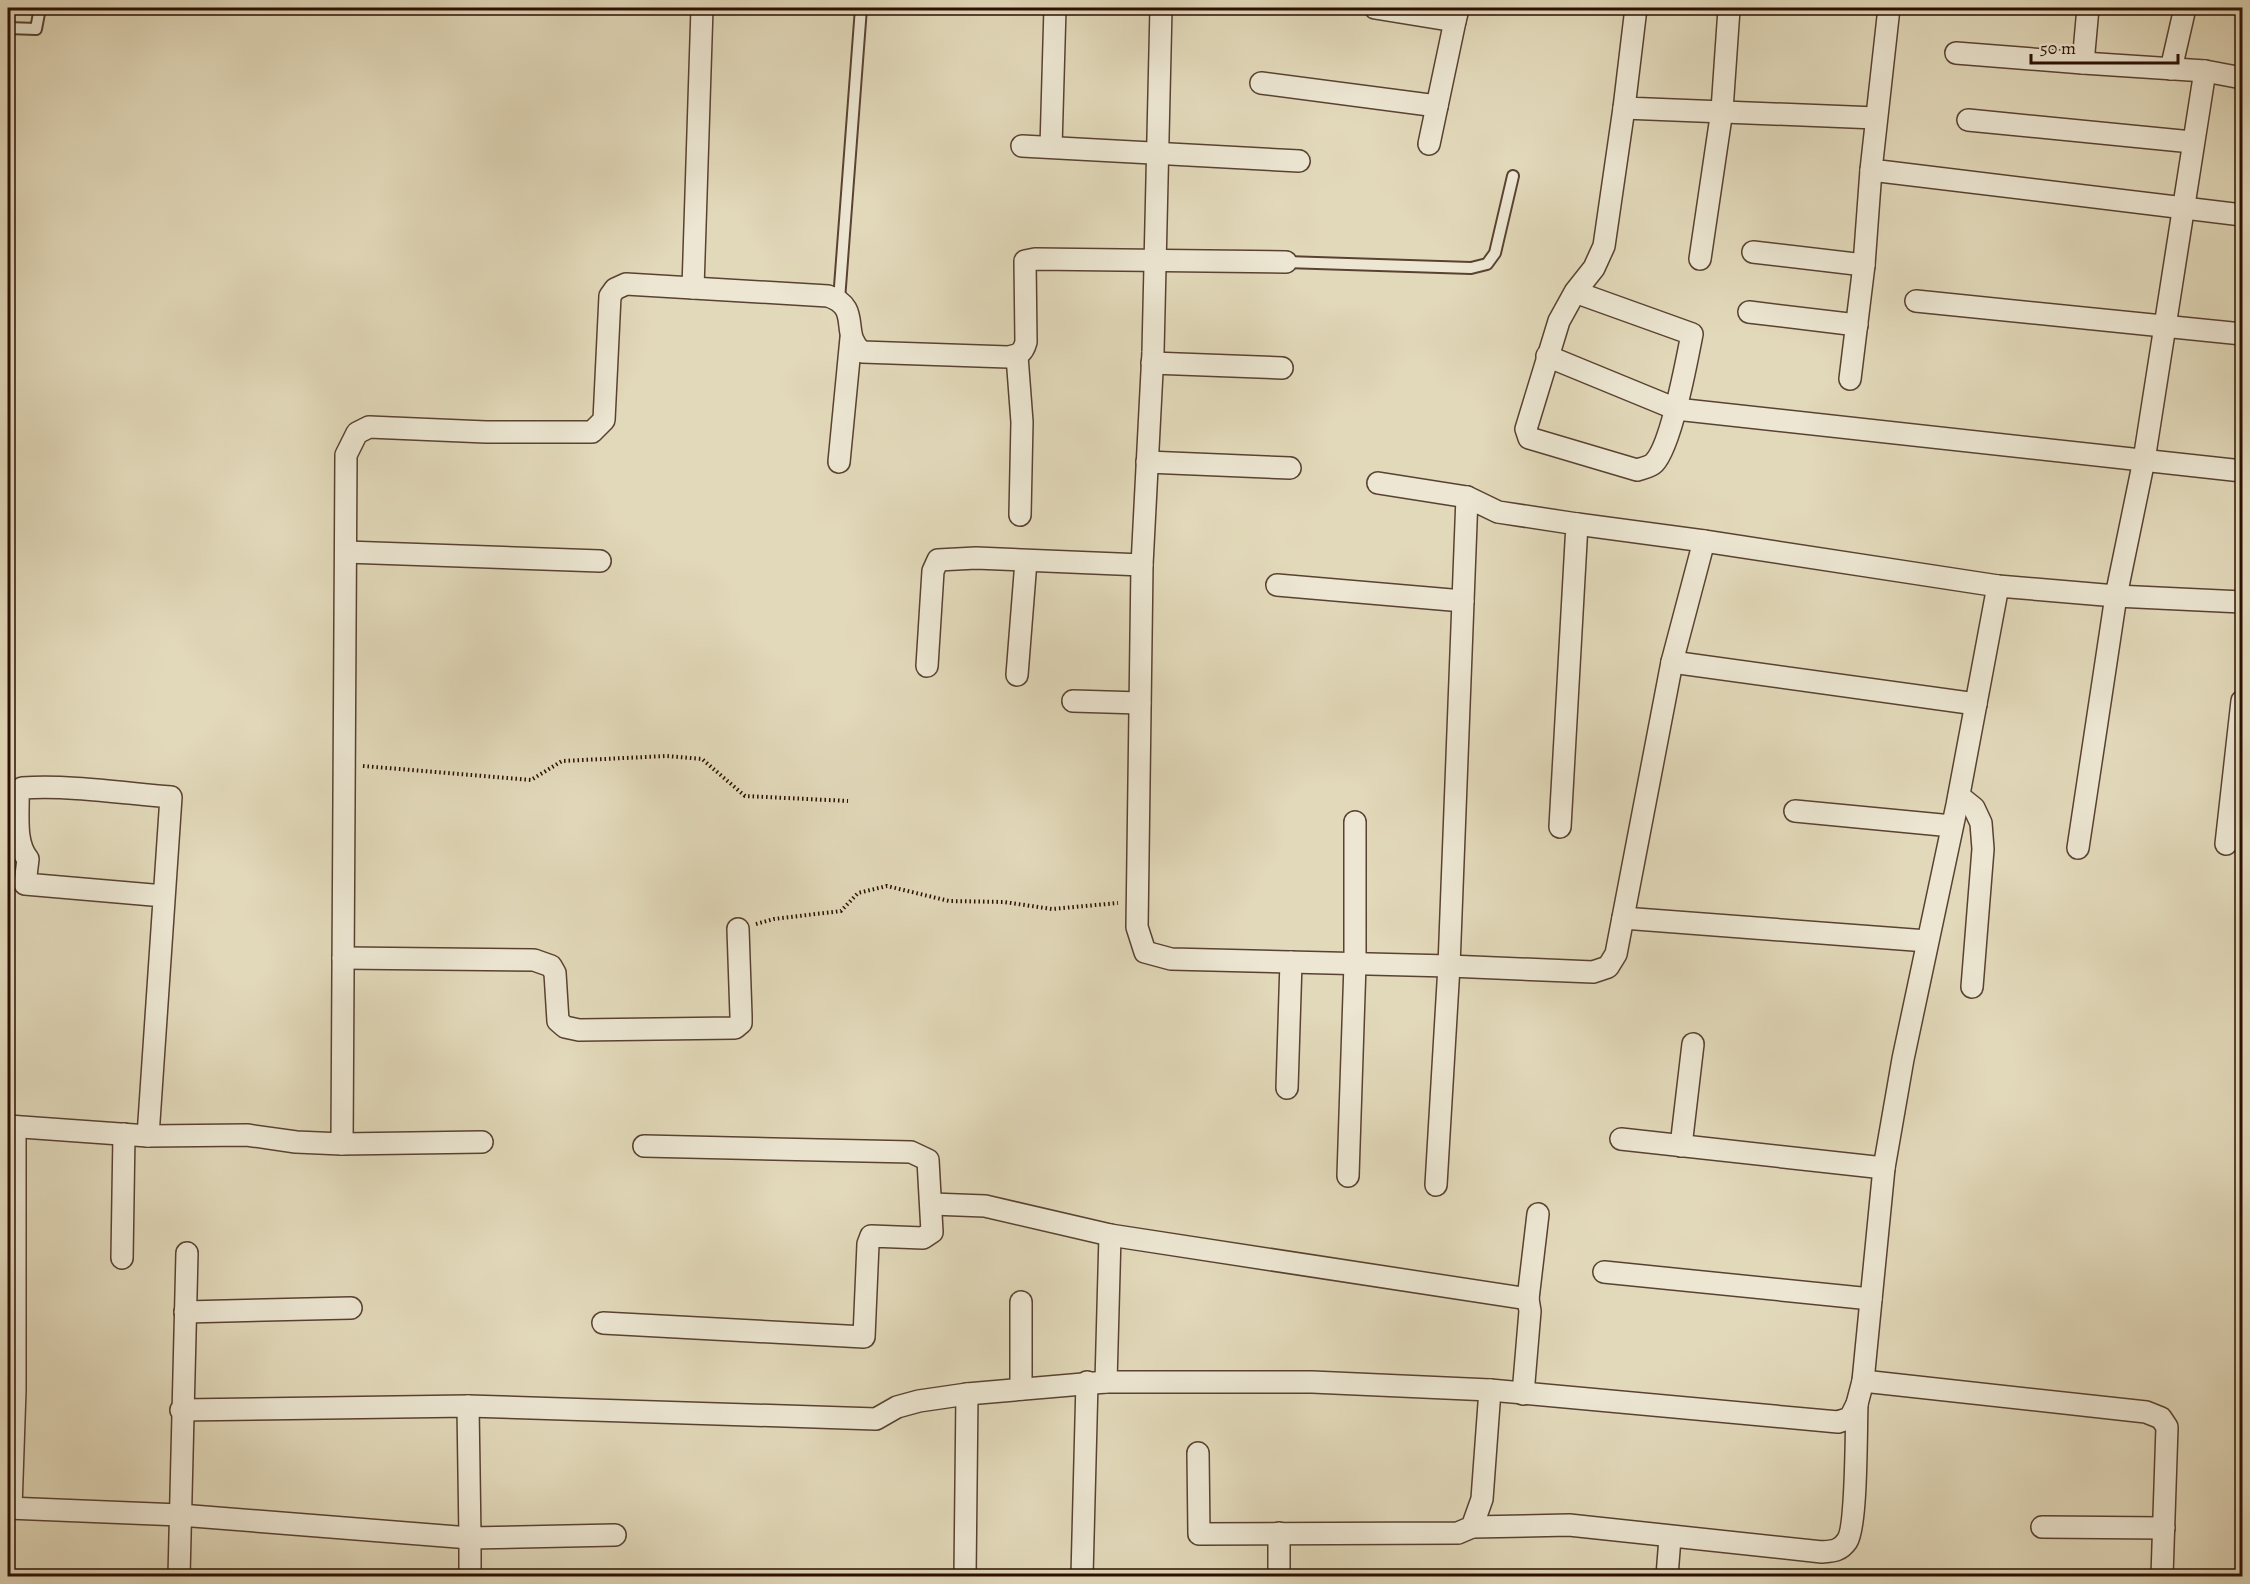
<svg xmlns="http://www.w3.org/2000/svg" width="2250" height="1584" viewBox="0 0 2250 1584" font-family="Alegreya,serif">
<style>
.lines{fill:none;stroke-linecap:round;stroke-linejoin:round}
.lane-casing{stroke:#594231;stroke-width:14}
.street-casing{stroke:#594231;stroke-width:24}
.path{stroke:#2b0f03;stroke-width:4;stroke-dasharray:1.5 3;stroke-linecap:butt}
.lane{stroke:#ece6d2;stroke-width:10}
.street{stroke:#ece6d2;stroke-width:21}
</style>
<rect width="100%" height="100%" fill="#e2d9ba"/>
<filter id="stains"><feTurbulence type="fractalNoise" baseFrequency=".00333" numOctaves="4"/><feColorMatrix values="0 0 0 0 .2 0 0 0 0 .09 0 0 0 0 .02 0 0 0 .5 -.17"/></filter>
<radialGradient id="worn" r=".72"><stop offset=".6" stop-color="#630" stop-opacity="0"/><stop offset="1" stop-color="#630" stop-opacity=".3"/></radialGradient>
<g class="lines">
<defs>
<g id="lane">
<path d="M8,28L36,29L40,8"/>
<path d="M1286,262L1471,268L1487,264L1495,253L1513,176"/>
<path d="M839,300L861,8"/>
</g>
<g id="street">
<path d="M1161,8L1153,352L1142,565L1137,927L1145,952L1171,959L1449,966L1593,972L1608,967L1616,954L1672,662L1704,541"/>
<path d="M1375,8L1455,21L1458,9"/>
<path d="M1636,8L1624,108L1876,118"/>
<path d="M1889,8L1871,170L2242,215"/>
<path d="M1956,53L2083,63L2088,8"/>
<path d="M2083,63L2205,71L2242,78"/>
<path d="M2171,69L2185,8"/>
<path d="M1261,83L1437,106"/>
<path d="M1968,120L2192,142"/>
<path d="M1429,144L1455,21"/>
<path d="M1022,146L1299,161"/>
<path d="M1051,147L1055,8"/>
<path d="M1753,252L1864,265"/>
<path d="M1700,259L1722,110L1729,9"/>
<path d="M693,288L702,8"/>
<path d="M1575,292L1692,334C1687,360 1671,446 1654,463C1650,467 1643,468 1637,470L1529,438L1526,429L1559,321L1575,292L1594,268L1604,246L1624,108"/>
<path d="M1916,301L2242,334"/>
<path d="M1749,312L1857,325"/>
<path d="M1017,356L1022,422L1020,515"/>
<path d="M1547,356L1676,409L2242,471"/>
<path d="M1152,363L1282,368"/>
<path d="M1850,379L1864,265L1871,170"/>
<path d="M839,462L851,338"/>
<path d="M1147,462L1290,468"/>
<path d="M1378,483L1467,497"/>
<path d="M1577,524L1704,541L1998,586L2116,596L2242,602"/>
<path d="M346,552L600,561"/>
<path d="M1277,585L1463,601"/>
<path d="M1672,662L1976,704"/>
<path d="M927,666L933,571L938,560L976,558L1142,565"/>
<path d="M1017,675L1026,561"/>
<path d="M1073,701L1140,703"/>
<path d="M1959,796L1974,808L1981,823L1983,849L1972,987"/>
<path d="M1795,811L1952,826"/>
<path d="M2226,844L2242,701"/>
<path d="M2078,848L2116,596L2144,460L2205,71"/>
<path d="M1623,918L1927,941"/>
<path d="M343,958L534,960L551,966L555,973L558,1021L565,1027L579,1030L735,1028L741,1023V1016L738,929"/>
<path d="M1287,1088L1291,962"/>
<path d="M8,1126L148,1136L247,1135L296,1142L342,1144L482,1142"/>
<path d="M148,1136L171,797C122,793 71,785 22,788L18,792C19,814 14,842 28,859L25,884L164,896"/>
<path d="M1621,1139L1884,1168"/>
<path d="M342,1144L346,455L357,433L369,427L486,432H592L604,420L610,296L615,289L626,284L828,296C863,308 839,334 862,352L1008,357C1019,355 1023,353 1026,342L1025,261L1035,259L1286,262"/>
<path d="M1681,1146L1693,1044"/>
<path d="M1348,1176L1355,964V822"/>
<path d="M1436,1185L1449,966L1467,497L1498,512L1577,524L1560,827"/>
<path d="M932,1204L985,1206L1110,1235L1528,1299L1530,1311L1523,1394"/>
<path d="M1110,1235L1106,1382H1312L1490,1390L1838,1422L1850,1418L1857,1404L1863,1381L1884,1168L1903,1059L1957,805L1998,586"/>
<path d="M122,1258L124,1134"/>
<path d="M1604,1272L1871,1299"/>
<path d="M1528,1299L1538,1214"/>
<path d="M185,1312L351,1308"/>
<path d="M603,1323L864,1337L868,1244L871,1236L923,1238L932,1232L928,1160L911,1152L644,1146"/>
<path d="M1863,1381L2146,1412L2161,1418L2167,1427L2162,1576"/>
<path d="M1021,1389V1302"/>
<path d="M468,1406L470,1538L615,1535"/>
<path d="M181,1410L468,1406L876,1419L897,1407L919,1401L967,1394L1106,1382"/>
<path d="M1198,1453L1199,1534L1458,1533L1472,1527L1482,1499L1490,1390"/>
<path d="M8,1508L180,1515L470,1538V1576"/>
<path d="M11,1508L15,1390V1127"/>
<path d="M1472,1527L1569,1525L1822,1552C1833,1551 1840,1551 1847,1541C1857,1527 1856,1428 1857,1404"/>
<path d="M2042,1527L2164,1528"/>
<path d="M1279,1533V1576"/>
<path d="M179,1576L187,1253"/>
<path d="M965,1576L967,1394"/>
<path d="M1082,1576L1087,1382"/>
<path d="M1667,1576L1670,1538"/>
</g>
</defs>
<use href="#lane" class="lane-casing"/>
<use href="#street" class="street-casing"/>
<g class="path">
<path d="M363,766L531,780L562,761L667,756L702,759L745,796L848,801"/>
<path d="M756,924L774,919L841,911L858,893L887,886L949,901L1004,902L1052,909L1118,903"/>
</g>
<use href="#lane" class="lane"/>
<use href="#street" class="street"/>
</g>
<rect width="2250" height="1584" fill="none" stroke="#e2d9ba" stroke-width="30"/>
<rect x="9" y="9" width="2232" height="1566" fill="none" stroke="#2b0f03" stroke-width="3"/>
<rect x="15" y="15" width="2220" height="1554" fill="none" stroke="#2b0f03" stroke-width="1.5"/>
<path d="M2031 54v9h147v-9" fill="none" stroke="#2b0f03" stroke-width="3"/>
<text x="2040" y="54" font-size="18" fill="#2b0f03" stroke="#ece6d2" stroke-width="4.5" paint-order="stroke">50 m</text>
<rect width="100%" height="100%" filter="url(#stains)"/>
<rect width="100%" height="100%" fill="url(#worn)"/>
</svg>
